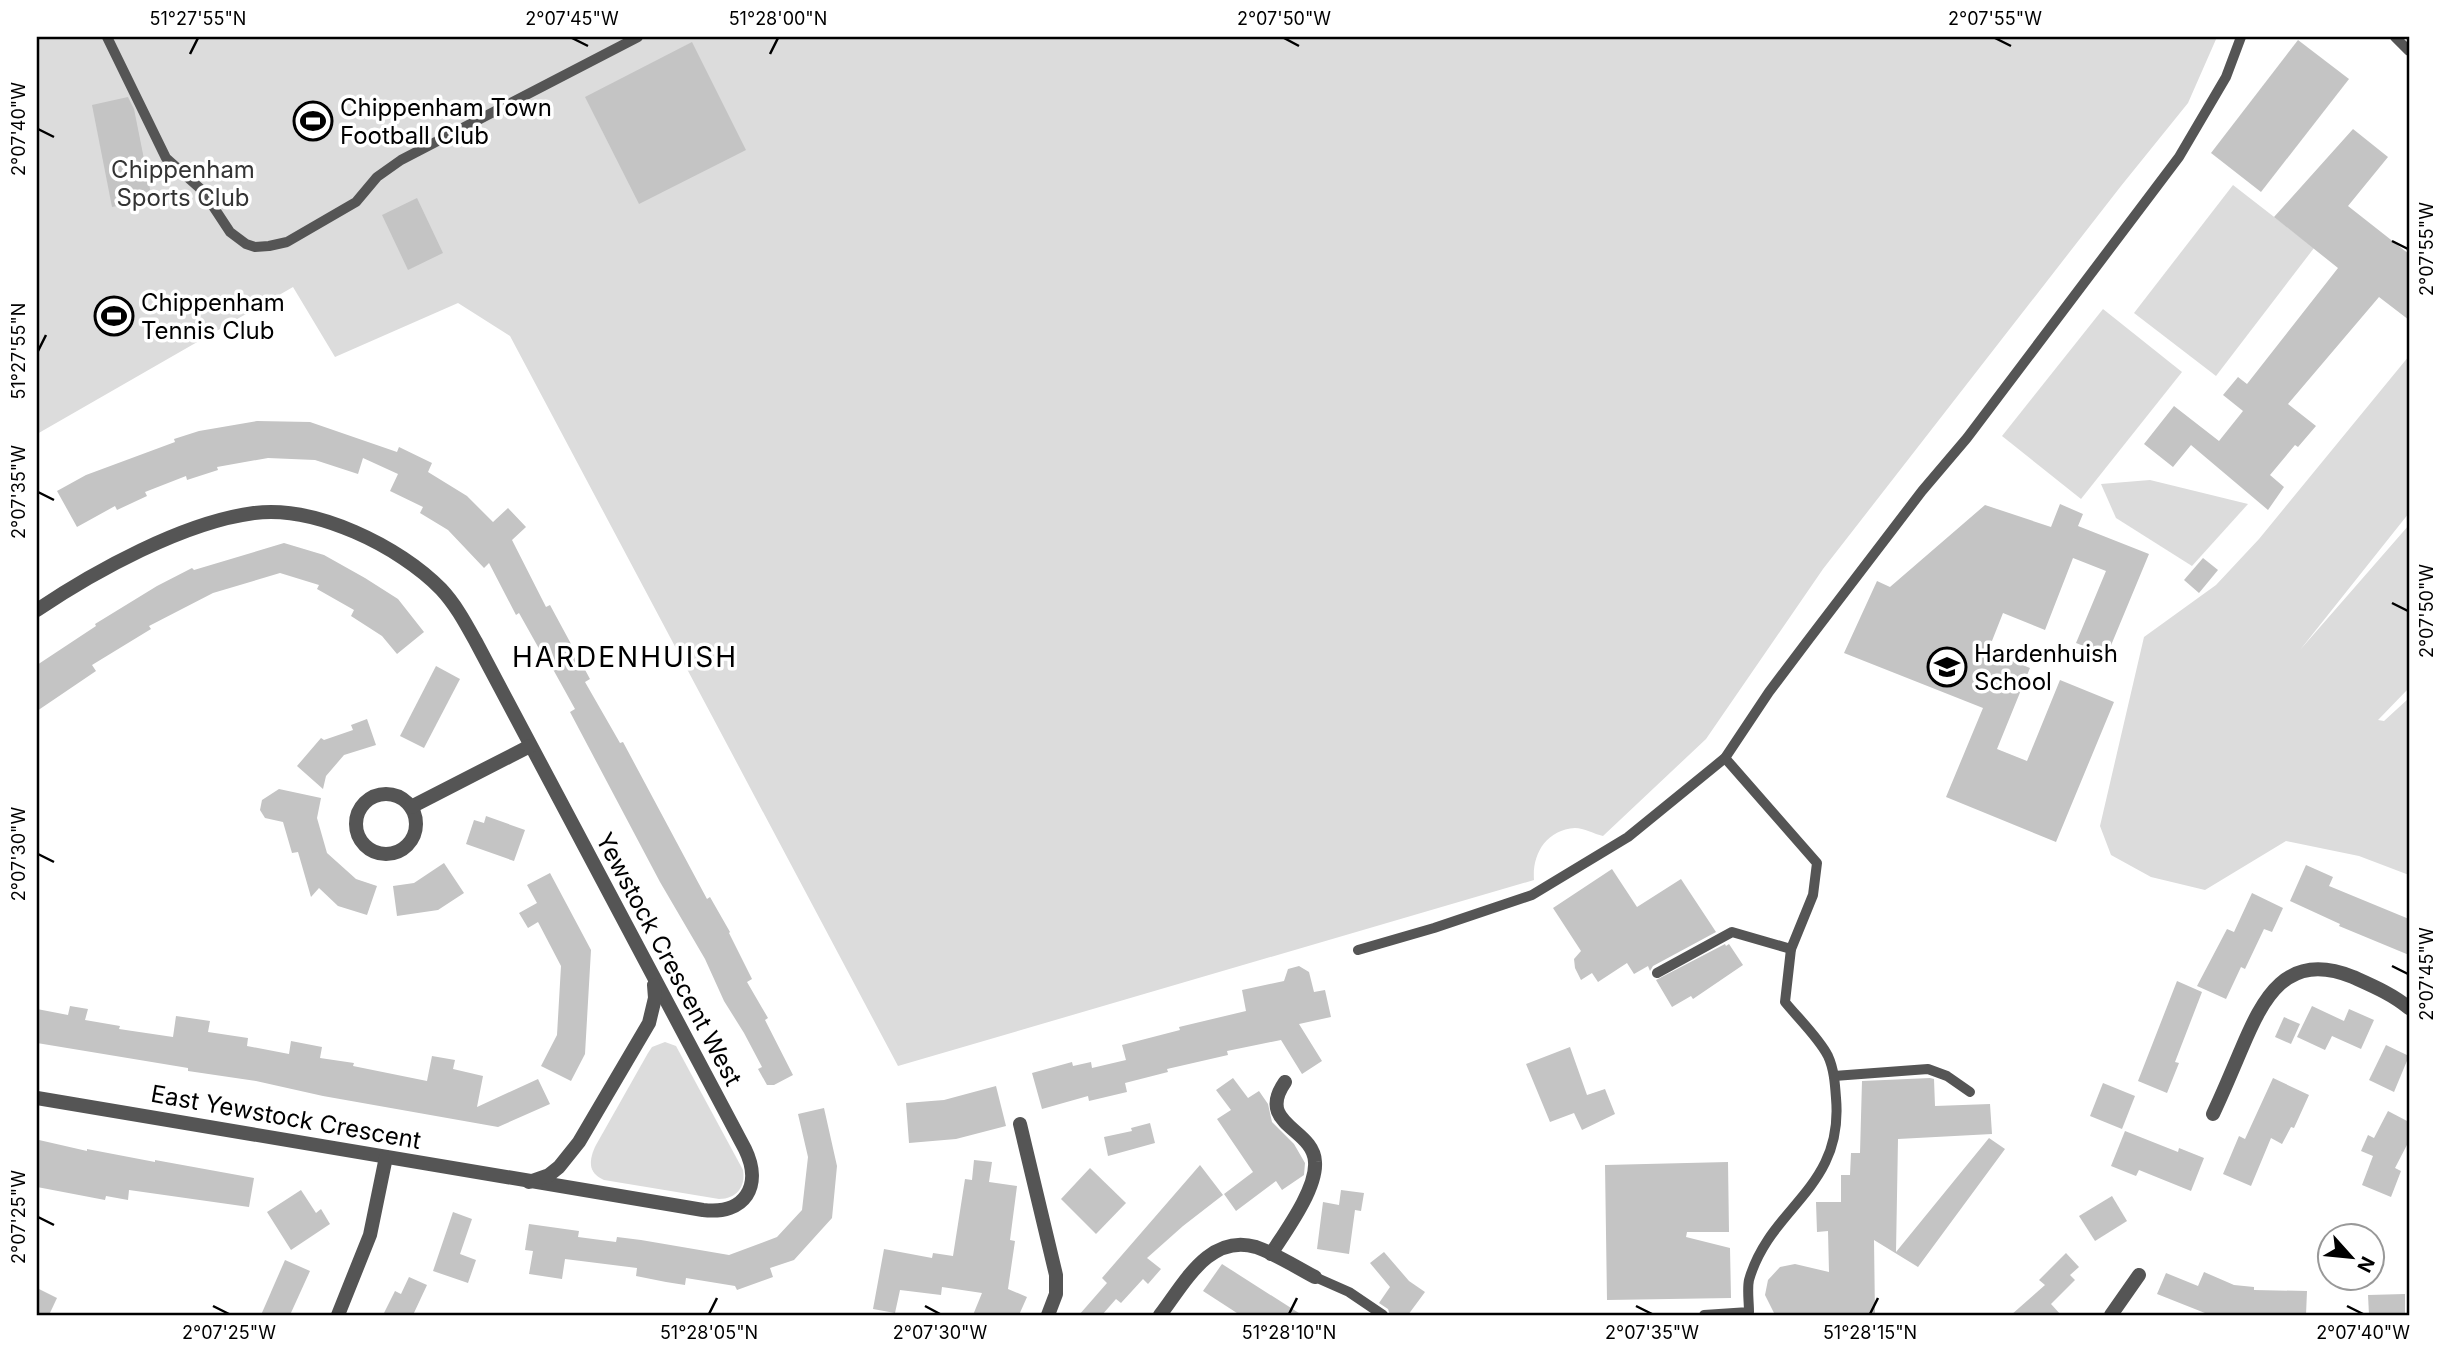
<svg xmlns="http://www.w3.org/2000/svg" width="2446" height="1352" viewBox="0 0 2446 1352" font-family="Inter,sans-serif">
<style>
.green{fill:#dcdcdc}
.building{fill:#c4c4c4}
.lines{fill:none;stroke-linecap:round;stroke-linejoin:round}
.service{stroke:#555;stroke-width:10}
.minor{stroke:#555;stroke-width:14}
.ticks{fill:none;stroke:#000;stroke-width:2.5}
.labels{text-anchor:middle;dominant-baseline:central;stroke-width:7;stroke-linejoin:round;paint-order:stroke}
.poi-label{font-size:24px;fill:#000;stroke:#fff;text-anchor:start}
.park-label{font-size:24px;fill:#333;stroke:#fff}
.street-label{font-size:24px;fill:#000;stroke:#fff}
.quarter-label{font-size:28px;letter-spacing:2px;fill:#000;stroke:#fff}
.neatline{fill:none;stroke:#000;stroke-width:2.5}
.ticks-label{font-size:18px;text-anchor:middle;fill:#000}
</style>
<rect width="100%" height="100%" fill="#fff"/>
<g class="green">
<path d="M37,37H2217L2188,103L2121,186L1823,569L1706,739L1603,836C1594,834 1584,828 1575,828C1546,830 1532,854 1534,880L898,1066L510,336L458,303L335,357L293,287L37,434Z"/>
<path d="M2233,185L2314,248L2216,376L2134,313Z"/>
<path d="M2103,309L2182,372L2081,499L2002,436Z"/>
<path d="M2409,356V513L2300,650L2409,525V688L2378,720L2384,721L2409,698V875L2359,856L2286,841L2205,890L2151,877L2111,855L2100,826L2144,637L2216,585L2259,539Z"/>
<path d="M2150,480L2248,504L2192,566L2116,518L2101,484Z"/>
<path d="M665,1042L676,1046L743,1170C746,1187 736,1199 719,1199L604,1180C587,1173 589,1159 596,1145L648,1053L652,1047Z"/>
</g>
<g class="building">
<path d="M2298,40L2349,79L2261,192L2211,153Z"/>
<path d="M692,42L746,150L639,204L585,97Z"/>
<path d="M128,97L134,109L152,199L112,207L92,105Z"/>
<path d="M2353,129L2388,157L2348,206L2409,254V320L2379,297L2288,404L2316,426L2298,447L2295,445L2270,475L2284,487L2268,510L2191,445L2173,467L2144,444L2174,406L2219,441L2243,411L2223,395L2238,377L2247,384L2338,268L2274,217Z"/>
<path d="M417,198L443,253L408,270L382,215Z"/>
<path d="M257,421L310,422L397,452L399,447L432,463L428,472L467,496L493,522L508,508L526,527L512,540L546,607L550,605L590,679L585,682L620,743L623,742L707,899L710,897L730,932L729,933L752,979L747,982L768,1018L765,1020L793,1075L774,1085H767L758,1069L762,1067L744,1033L724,1001L705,959L660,882L570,712L575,709L544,653L542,654L519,613L516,615L489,563L484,568L448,530L420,513L423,507L390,491L398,474L363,458L358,474L315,460L268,458L217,467L218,470L187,480L186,476L145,492L147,496L117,510L115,506L77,527L57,491L86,475L175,442L174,439L199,431Z"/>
<path d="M2060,504L2083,514L2078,526L2149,554L2107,655L2076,643L2106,571L2073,558L2045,630L2003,613L1988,651L2030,668L1997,749L2027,761L2060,680L2114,702L2056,842L1946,797L1983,708L1844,653L1877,581L1890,587L1985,505L2051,527Z"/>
<path d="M284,543L324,555L365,578L398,599L424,632L397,654L382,636L351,616L354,610L317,589L319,585L280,573L213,593L149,626L151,629L92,665L96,671L37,711V665L96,626L95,624L157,586L192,568L194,570Z"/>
<path d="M2203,558L2218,570L2199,593L2184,580Z"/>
<path d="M436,666L460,679L424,748L400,736Z"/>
<path d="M367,719L376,745L344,755L326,776L323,789L297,766L321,738L324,740L353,730L351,725Z"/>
<path d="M279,789L321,798L317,818L327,853L356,879L377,886L367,915L338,906L319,888L311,897L298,852L292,853L283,822L265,818L260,810L262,800Z"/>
<path d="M486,816L525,830L514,861L466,844L474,820L484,823Z"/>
<path d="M444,863L464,893L438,910L397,916L393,886L414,883Z"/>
<path d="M2306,865L2333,877L2329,886L2409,919V955L2339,926L2340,924L2290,901Z"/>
<path d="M1612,869L1637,907L1681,879L1716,932L1653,966L1650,971L1648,966L1634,974L1627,963L1598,982L1592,973L1581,980L1575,968L1574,959L1581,951L1553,908Z"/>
<path d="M550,873L591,950L585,1054L571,1081L541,1066L557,1035L561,966L538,922L528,928L519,913L537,903L527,885Z"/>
<path d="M2252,893L2283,908L2272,932L2264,929L2245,969L2241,967L2226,999L2197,986L2227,929L2234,932Z"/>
<path d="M1725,944L1726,946L1729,944L1743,965L1693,999L1691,996L1672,1007L1656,980Z"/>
<path d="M1299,966L1309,972L1314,992L1325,990L1331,1017L1299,1024L1322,1061L1302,1074L1281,1040L1227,1051L1228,1055L1167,1069L1168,1072L1125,1083L1127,1092L1089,1101L1088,1096L1042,1109L1032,1073L1072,1062L1073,1066L1091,1062L1092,1068L1126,1060L1122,1045L1180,1030L1179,1027L1246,1011L1242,990L1284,981L1288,969Z"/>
<path d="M2177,981L2202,992L2175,1062L2179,1063L2167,1093L2138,1081Z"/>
<path d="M70,1006L88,1009L85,1020L120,1026L119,1029L173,1037L176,1016L210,1021L208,1032L248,1038L247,1046L289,1054L291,1041L322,1047L320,1058L354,1063L353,1066L427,1081L432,1056L455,1060L453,1069L483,1076L477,1107L538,1079L550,1104L498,1127L323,1096L256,1081L188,1071V1068L37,1043V1009L68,1015Z"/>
<path d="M2312,1006L2344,1021L2349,1009L2374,1020L2361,1049L2332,1036L2325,1050L2297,1037Z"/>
<path d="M2284,1017L2300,1024L2291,1044L2275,1037Z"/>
<path d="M2386,1045L2409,1056L2394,1092L2369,1080Z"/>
<path d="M1570,1047L1587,1095L1605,1089L1615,1114L1582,1130L1574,1113L1550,1122L1526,1064Z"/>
<path d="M1233,1078L1248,1098L1259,1091L1268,1104L1272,1122L1294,1144L1305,1163L1304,1175L1282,1190L1276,1181L1236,1211L1224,1194L1253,1172L1217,1119L1231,1110L1216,1090Z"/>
<path d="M1930,1078L1934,1079L1935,1106L1990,1104L1992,1134L1898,1139L1896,1252L1989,1138L2005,1149L1918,1267L1874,1240L1875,1315H1775L1765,1295L1768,1280L1780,1267L1795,1264L1829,1272L1828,1231L1817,1232L1816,1202H1841V1175H1850L1851,1153H1860L1862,1081Z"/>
<path d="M2273,1078L2309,1095L2294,1128L2291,1127L2282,1144L2271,1138L2251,1186L2223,1174L2239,1136L2245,1139Z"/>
<path d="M2103,1083L2135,1096L2122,1129L2090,1116Z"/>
<path d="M996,1086L1006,1126L956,1139L909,1143L906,1103L944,1100Z"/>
<path d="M824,1108L837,1166L832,1218L794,1260L770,1268L773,1277L737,1290L735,1286L686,1278L685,1285L666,1282L636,1276L637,1268L565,1259L562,1279L529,1274L533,1251L525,1250L529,1224L579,1231L578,1237L616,1242L617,1237L641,1240L729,1255L777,1237L802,1210L808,1157L798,1114Z"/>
<path d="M2388,1111L2409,1122V1141L2395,1168L2401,1171L2391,1197L2362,1185L2373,1156L2361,1151L2368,1135L2374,1138Z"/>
<path d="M1150,1123L1155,1143L1108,1156L1104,1137L1132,1131L1131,1128Z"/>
<path d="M2125,1131L2178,1152L2179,1148L2204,1158L2191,1191L2139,1170L2136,1176L2111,1166Z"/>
<path d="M39,1140L87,1151V1149L155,1162V1160L254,1178L249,1207L129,1190L128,1200L106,1196L105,1200L37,1187Z"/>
<path d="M974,1160L992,1162L989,1182L1017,1186L1010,1240L1015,1241L1008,1289L1027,1297L1019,1315H973L982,1293L942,1287L941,1295L900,1290L895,1313L873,1309L884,1249L932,1258L933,1253L953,1256L965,1179L972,1180Z"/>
<path d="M1728,1162L1729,1232H1687L1686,1237L1730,1248L1731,1298L1607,1300L1605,1165Z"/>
<path d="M1200,1165L1223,1195L1183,1226L1147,1258L1161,1269L1148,1284L1143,1279L1121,1303L1116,1299L1102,1315H1079L1107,1283L1102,1278Z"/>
<path d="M1090,1168L1126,1203L1096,1234L1061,1199Z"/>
<path d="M301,1190L316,1213L321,1209L330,1224L291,1250L267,1212Z"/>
<path d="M1341,1190L1364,1193L1361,1211L1355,1210L1349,1254L1317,1249L1323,1202L1339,1205Z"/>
<path d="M2112,1196L2127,1221L2095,1241L2079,1216Z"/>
<path d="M453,1212L472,1219L460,1254L476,1260L468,1283L433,1271Z"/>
<path d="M1384,1252L1409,1281L1425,1292L1408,1315H1390L1388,1309L1379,1303L1390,1287L1370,1263Z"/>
<path d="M2066,1253L2079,1267L2070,1275L2075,1280L2051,1304L2061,1315H2011L2045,1285L2039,1280Z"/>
<path d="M285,1260L310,1271L290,1315H261Z"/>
<path d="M1222,1264L1302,1315H1240L1203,1291Z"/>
<path d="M2204,1272L2234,1285L2254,1287V1290L2307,1291L2306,1315H2210L2157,1294L2166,1273L2198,1286Z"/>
<path d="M409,1277L427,1285L413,1315H383L395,1291L401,1294Z"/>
<path d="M37,1288L57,1298L49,1315H37Z"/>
<path d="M2405,1294V1315H2369L2368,1295Z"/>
</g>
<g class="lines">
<g class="service">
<path d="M107,37L166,158L203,191L230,232L246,244L255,247L269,246L287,242L356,202L377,177L401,160L638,37"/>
<path d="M2395,37L2409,51"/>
<path d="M1358,950L1434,928L1532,895L1628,837L1725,758L1769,692L1809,639L1922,491L1967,438L2179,157L2226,77L2241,37"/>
<path d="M1657,973L1732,932L1791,949"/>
<path d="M1834,1076L1928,1069L1947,1076L1970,1092"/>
<path d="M1315,1277L1349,1292L1383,1315"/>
<path d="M1704,1315L1749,1312C1749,1302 1747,1289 1749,1280C1770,1206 1844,1189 1836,1098C1835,1084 1834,1069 1828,1056C1819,1038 1797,1017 1785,1002L1791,949L1813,895L1817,863L1725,758"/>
</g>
<g class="minor">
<path d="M37,610C95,571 184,522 254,513C315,505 399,546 441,589C456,605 466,624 476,642L745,1149C763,1186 745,1215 703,1210L37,1098"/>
<circle cx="386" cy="824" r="30"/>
<path d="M411,807L530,746"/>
<path d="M2213,1114C2223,1093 2232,1071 2241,1050C2263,998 2286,950 2353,977C2373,986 2392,994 2409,1008"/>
<path d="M1020,1124L1056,1275V1294L1048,1315"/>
<path d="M529,1182L549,1175L559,1167L579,1142L649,1023L655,998L654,985"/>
<path d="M1271,1254C1285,1232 1317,1189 1315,1162C1314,1128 1255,1125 1285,1082"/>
<path d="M338,1315L370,1235L386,1157"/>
<path d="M1160,1315C1184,1284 1209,1233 1256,1247C1276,1254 1296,1267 1315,1277"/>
<path d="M2111,1315L2139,1275"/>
</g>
</g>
<path class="ticks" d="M572,38L588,46M1284,38L1299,46M1995,38L2011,46M190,54L198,38M770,54L778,38M38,129L54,137M2392,241L2408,249M38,351L46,335M38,492L54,500M2392,603L2408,611M38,854L54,862M2392,966L2408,974M38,1217L54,1225M213,1306L229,1314M925,1306L940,1314M1636,1306L1652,1314M2347,1306L2363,1314M709,1314L717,1298M1289,1314L1297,1298M1870,1314L1878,1298"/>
<defs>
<symbol id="stadium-ring" viewBox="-11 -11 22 22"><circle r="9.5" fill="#fff" stroke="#000" stroke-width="1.5"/><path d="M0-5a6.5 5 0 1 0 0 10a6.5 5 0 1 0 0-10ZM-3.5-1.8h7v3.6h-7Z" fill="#000"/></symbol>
<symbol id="school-ring" viewBox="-11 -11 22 22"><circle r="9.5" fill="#fff" stroke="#000" stroke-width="1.5"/><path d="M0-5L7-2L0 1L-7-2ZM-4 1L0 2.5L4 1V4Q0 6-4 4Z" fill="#000"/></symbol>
</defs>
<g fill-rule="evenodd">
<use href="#stadium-ring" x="291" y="99" width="44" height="44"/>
<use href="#stadium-ring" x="92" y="294" width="44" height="44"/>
<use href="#school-ring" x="1925" y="645" width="44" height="44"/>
</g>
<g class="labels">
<g class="poi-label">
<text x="340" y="107">Chippenham Town<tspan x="340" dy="28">Football Club</tspan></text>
<text x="141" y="302">Chippenham<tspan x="141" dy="28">Tennis Club</tspan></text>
<text x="1974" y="653">Hardenhuish<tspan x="1974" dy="28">School</tspan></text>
</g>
<g class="park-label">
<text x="183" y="169">Chippenham<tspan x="183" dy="28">Sports Club</tspan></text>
</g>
<g class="street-label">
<text transform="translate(669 959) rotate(62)">Yewstock Crescent West</text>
<text transform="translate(286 1117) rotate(10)">East Yewstock Crescent</text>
</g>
<g class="quarter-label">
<text x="625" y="657">HARDENHUISH</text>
</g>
</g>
<rect width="2446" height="1352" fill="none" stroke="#ffffff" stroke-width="77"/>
<g transform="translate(2351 1257) rotate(117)"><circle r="33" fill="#ffffff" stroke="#999999" stroke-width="2"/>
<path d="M0-5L12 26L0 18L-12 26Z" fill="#000000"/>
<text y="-10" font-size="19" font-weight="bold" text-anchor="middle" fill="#000000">N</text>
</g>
<rect x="38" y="38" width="2370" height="1276" class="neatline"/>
<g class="ticks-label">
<text x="198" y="25">51°27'55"N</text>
<text x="572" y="25">2°07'45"W</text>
<text x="778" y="25">51°28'00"N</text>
<text x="1284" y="25">2°07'50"W</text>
<text x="1995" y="25">2°07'55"W</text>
<text transform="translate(19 129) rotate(-90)" y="6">2°07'40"W</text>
<text transform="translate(2427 249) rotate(-90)" y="6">2°07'55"W</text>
<text transform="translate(19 351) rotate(-90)" y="6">51°27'55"N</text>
<text transform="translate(19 492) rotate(-90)" y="6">2°07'35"W</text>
<text transform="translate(2427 611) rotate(-90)" y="6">2°07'50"W</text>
<text transform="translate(19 854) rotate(-90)" y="6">2°07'30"W</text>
<text transform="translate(2427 974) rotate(-90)" y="6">2°07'45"W</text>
<text transform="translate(19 1217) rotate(-90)" y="6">2°07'25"W</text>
<text x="229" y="1339">2°07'25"W</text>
<text x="709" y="1339">51°28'05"N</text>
<text x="940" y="1339">2°07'30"W</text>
<text x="1289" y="1339">51°28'10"N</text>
<text x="1652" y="1339">2°07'35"W</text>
<text x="1870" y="1339">51°28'15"N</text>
<text x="2363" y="1339">2°07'40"W</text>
</g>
</svg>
